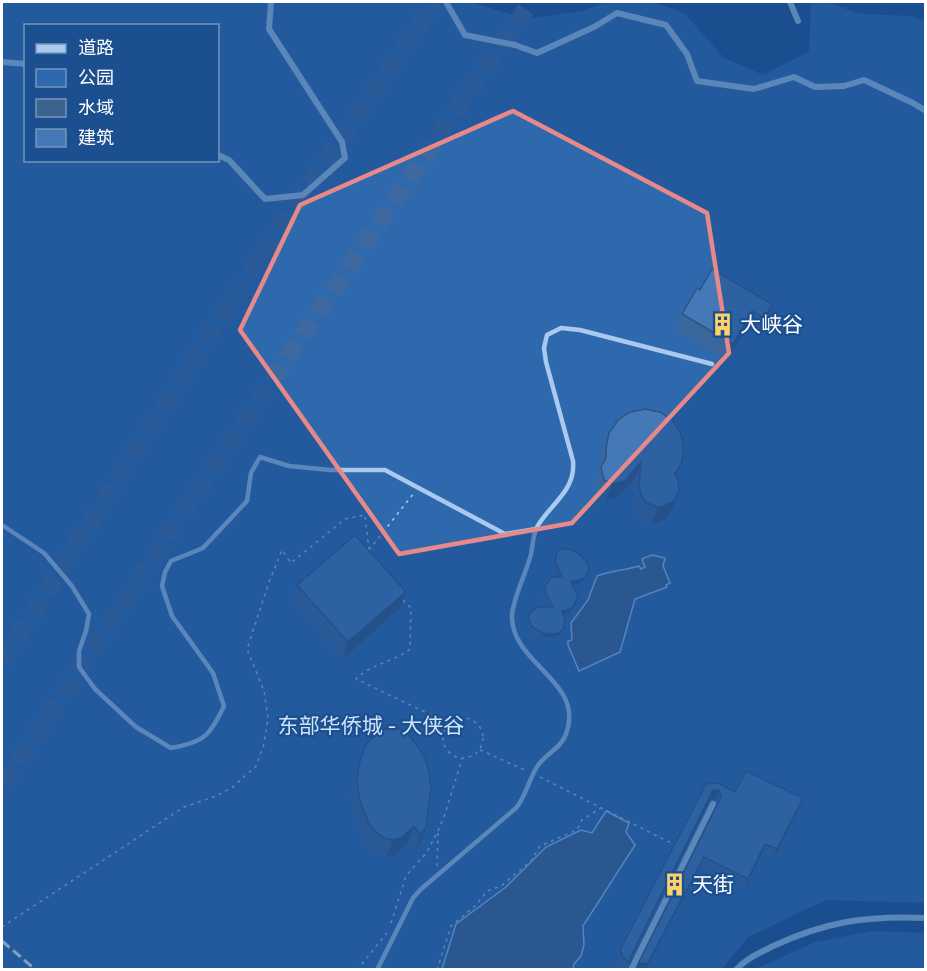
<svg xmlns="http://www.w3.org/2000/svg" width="927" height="971" viewBox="0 0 927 971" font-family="'Golos Text','Noto Sans SC',sans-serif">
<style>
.green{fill:#2e69ad;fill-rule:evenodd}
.water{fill:#3c6290;stroke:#9cc4f0;stroke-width:1.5}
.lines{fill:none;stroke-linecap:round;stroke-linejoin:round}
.highway-tunnel{stroke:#3d69a0;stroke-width:18;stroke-dasharray:18 9;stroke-linecap:butt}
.path{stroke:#a9c9ee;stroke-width:1.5;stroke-dasharray:3 4.5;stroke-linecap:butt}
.lane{stroke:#a9c9ee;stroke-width:4.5}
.street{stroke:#a9c9ee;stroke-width:6}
.rail{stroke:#fff;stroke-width:3;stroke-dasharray:10 4.5;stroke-linecap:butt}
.wall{fill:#3a679d}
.shaded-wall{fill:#305480}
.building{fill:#4478b7;stroke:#305480;stroke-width:1.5}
.marked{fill:none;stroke:#e88989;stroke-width:4.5;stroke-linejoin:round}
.labels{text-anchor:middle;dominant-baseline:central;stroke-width:4.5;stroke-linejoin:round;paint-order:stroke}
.poi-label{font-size:21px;fill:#fff;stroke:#1b4f8f;text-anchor:start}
.park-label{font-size:21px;fill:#cfe3fa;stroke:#1b4f8f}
</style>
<rect width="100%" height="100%" fill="#1b4f8f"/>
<g class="green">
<path d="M2,2H471L526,19L583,11L606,2H651L684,13L724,58L763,75L809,52L811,2H827L860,14L910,16L925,21V903L826,900L748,937L722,969L2,970ZM26,26H218V160H26Z"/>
<path d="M871,931L925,933V969H756L813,943Z"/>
</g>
<g class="water">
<path d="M652,555L665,558L663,566L670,583L666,585L667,587L635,599L620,652L579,671L568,645V641L572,640L571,623L588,600L597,576C611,571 625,570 639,566L641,569L645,567L642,559Z"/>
<path d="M606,811L629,823L626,832L635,845L583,926L584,945L581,956L574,964L573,969H442L456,924L506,887L546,847L581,830L592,833Z"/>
</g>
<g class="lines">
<g class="highway-tunnel">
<path d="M2,661L245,279L434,2"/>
<path d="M2,785L300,338L531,2"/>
</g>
<g class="path">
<path d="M369,550L414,493"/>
<path d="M403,600L411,608L410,649C392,663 372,663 356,679L448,723"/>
<circle cx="463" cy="738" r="20"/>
<path d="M480,750L527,771"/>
<path d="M540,777L675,845"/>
<path d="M437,866L438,832"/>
<path d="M391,923L406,876L427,852L438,831L445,814L462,759"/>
<path d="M2,927L184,807L216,796L233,787L256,766L264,744L268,718L264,691L247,649L269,582L282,550L291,563L345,519L365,515L369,550"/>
<path d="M357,970L387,933"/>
<path d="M437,970L451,926L475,906L487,891L501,886L531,861L540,846L577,830L582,820L601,808"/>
</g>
<g class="lane">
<path d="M2,525L44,553L72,586L89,614L86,631L79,651V667L95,689L136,727L171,748C204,742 210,736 224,706L213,673L172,616L162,586L165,572L171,561L203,548L247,501L251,473L260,457L289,466L330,470H385L505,534L536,529"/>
<path d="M377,970L413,898L420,890L516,808C527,795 529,777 539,764C547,753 562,747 566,734C586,681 510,664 512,615C514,595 526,574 531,554C533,545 533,535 537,527C550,504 576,491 573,461L546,362L544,348L547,335L561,328L580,330L712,364"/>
</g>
<g class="street">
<path d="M446,2L465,35L515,45L537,53L594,27L617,13L666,25L687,54L697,81L754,89L794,77L815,87L844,86L864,80L913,103L926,111"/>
<path d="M790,2L798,21"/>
<path d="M2,62L26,64"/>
<path d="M218,155L229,160L265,199L303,195L345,158L342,142L269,29L271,2"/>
<path d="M631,970L713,804"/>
<path d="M736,970C745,959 758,954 771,947C824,922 867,915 926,918"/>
</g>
<path class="rail" d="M2,941L36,970"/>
</g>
<g class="wall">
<path d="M700,290L772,304L766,320L758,334L747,327L727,360L676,330L682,314Z"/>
<path d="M609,433L681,464L676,476L673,507L668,517L658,523H652L642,519L638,515L634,504L635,478L619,497L606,500L598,496L595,483L600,469V464L603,449Z"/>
<path d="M557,552L584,580L580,583L573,586L578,597L571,612L563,615V630L561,634L554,638L540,637L529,630L527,621L531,612L549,607L545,598L543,591L545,586L559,577L554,566Z"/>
<path d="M297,585L406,592L400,608L343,659L291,601Z"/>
<path d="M366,745L423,754L420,844L415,851L408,842L395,855L387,856L378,854L369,848L363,841L353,814L351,796L354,777Z"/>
<path d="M706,784L735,792L803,798L799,808L774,859L762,853L745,888L700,866L717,805L716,800H710L630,961L627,969H623L620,967L616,960L620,950Z"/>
</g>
<g class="shaded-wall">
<path d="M772,304L766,320L758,334L764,318Z"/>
<path d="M752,311L747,327L727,360L733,344Z"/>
<path d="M641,462L635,478L619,497L606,500L612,484Z"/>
<path d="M679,491L673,507L668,517L658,523H652L658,507Z"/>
<path d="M586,576L584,580L580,583L570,586L571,582Z"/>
<path d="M406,592L400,608L343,659L348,642Z"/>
<path d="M578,597L571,612L561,615L562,611Z"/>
<path d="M563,630L561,634L554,638L540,637L542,633Z"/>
<path d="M713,790H719L716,800H710L629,962Z"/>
<path d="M803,798L799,808L774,859L777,849Z"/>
<path d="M414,826L408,842L395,855L387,856L393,840Z"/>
<path d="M426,827L420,844L415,851L421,835Z"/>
<path d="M765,844L762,853L745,888L748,879Z"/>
<path d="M704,857L700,866L646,969H636L638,964Z"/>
</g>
<g class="building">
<path d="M712,269L772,304L764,318L752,311L733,344L682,314L697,288L700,290Z"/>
<path d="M645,409L660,412L673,421L681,434L684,449L681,464L675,474L678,480L679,491L674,501L664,506L658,507L647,503L643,499L639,488L641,462L625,481L612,484L604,480L601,467L606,458V448L609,433L618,420L630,412Z"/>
<path d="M355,535L406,592L348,642L297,585Z"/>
<path d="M561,549H569L578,553L585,560L589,568L586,576L582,579L571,582L578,597L572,608L562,611L565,621L563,630L556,634L542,633L531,626L528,617L531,612L538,607H553L546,594L545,586L551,578L562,576L555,562L557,552Z"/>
<path d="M391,727L402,730L409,735L423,754L429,771L431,789L426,827L421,835L414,826L401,838L393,840L384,838L375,831L369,824L359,798L357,780L360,761L366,745L377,732Z"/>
<path d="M746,771L803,798L777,849L765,844L748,879L704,857L648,963L638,964L721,797L719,790H713L630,958V963L623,957L620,950L706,784L718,783L735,792Z"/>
</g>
<path d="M0 0H927V971H0ZM513,111L707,213L729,353L572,523L399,554L240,330L300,205Z" fill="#1b4f8f" fill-opacity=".55" fill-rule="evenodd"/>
<path class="marked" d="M513,111L707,213L729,353L572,523L399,554L240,330L300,205Z"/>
<defs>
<symbol id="building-bare" viewBox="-9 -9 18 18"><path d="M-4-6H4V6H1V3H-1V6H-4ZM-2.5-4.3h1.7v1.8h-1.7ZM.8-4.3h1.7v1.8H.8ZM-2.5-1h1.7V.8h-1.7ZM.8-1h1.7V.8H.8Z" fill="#ffd166" stroke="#1b4f8f" stroke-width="2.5" paint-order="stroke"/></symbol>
</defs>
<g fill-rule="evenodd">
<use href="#building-bare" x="706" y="308" width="33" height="33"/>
<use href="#building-bare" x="658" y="868" width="33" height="33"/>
</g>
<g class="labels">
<g class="poi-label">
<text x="740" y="324">大峡谷</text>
<text x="692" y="884">天街</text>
</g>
<g class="park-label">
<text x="371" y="725">东部华侨城 - 大侠谷</text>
</g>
</g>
<rect width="927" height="971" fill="none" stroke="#ffffff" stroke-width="6"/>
<rect x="24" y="24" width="195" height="138" fill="#1b4f8f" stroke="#7695bc" stroke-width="1.5"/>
<rect x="36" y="44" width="30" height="9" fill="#a9c9ee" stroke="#7695bc" stroke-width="1.5"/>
<text x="78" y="54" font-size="18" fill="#ffffff">道路</text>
<rect x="36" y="69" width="30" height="18" fill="#2e69ad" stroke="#7695bc" stroke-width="1.5"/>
<text x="78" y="84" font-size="18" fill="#ffffff">公园</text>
<rect x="36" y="99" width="30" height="18" fill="#3c6290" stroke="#7695bc" stroke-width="1.5"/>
<text x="78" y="114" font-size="18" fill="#ffffff">水域</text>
<rect x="36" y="129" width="30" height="18" fill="#4478b7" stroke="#7695bc" stroke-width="1.5"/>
<text x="78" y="144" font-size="18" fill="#ffffff">建筑</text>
</svg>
